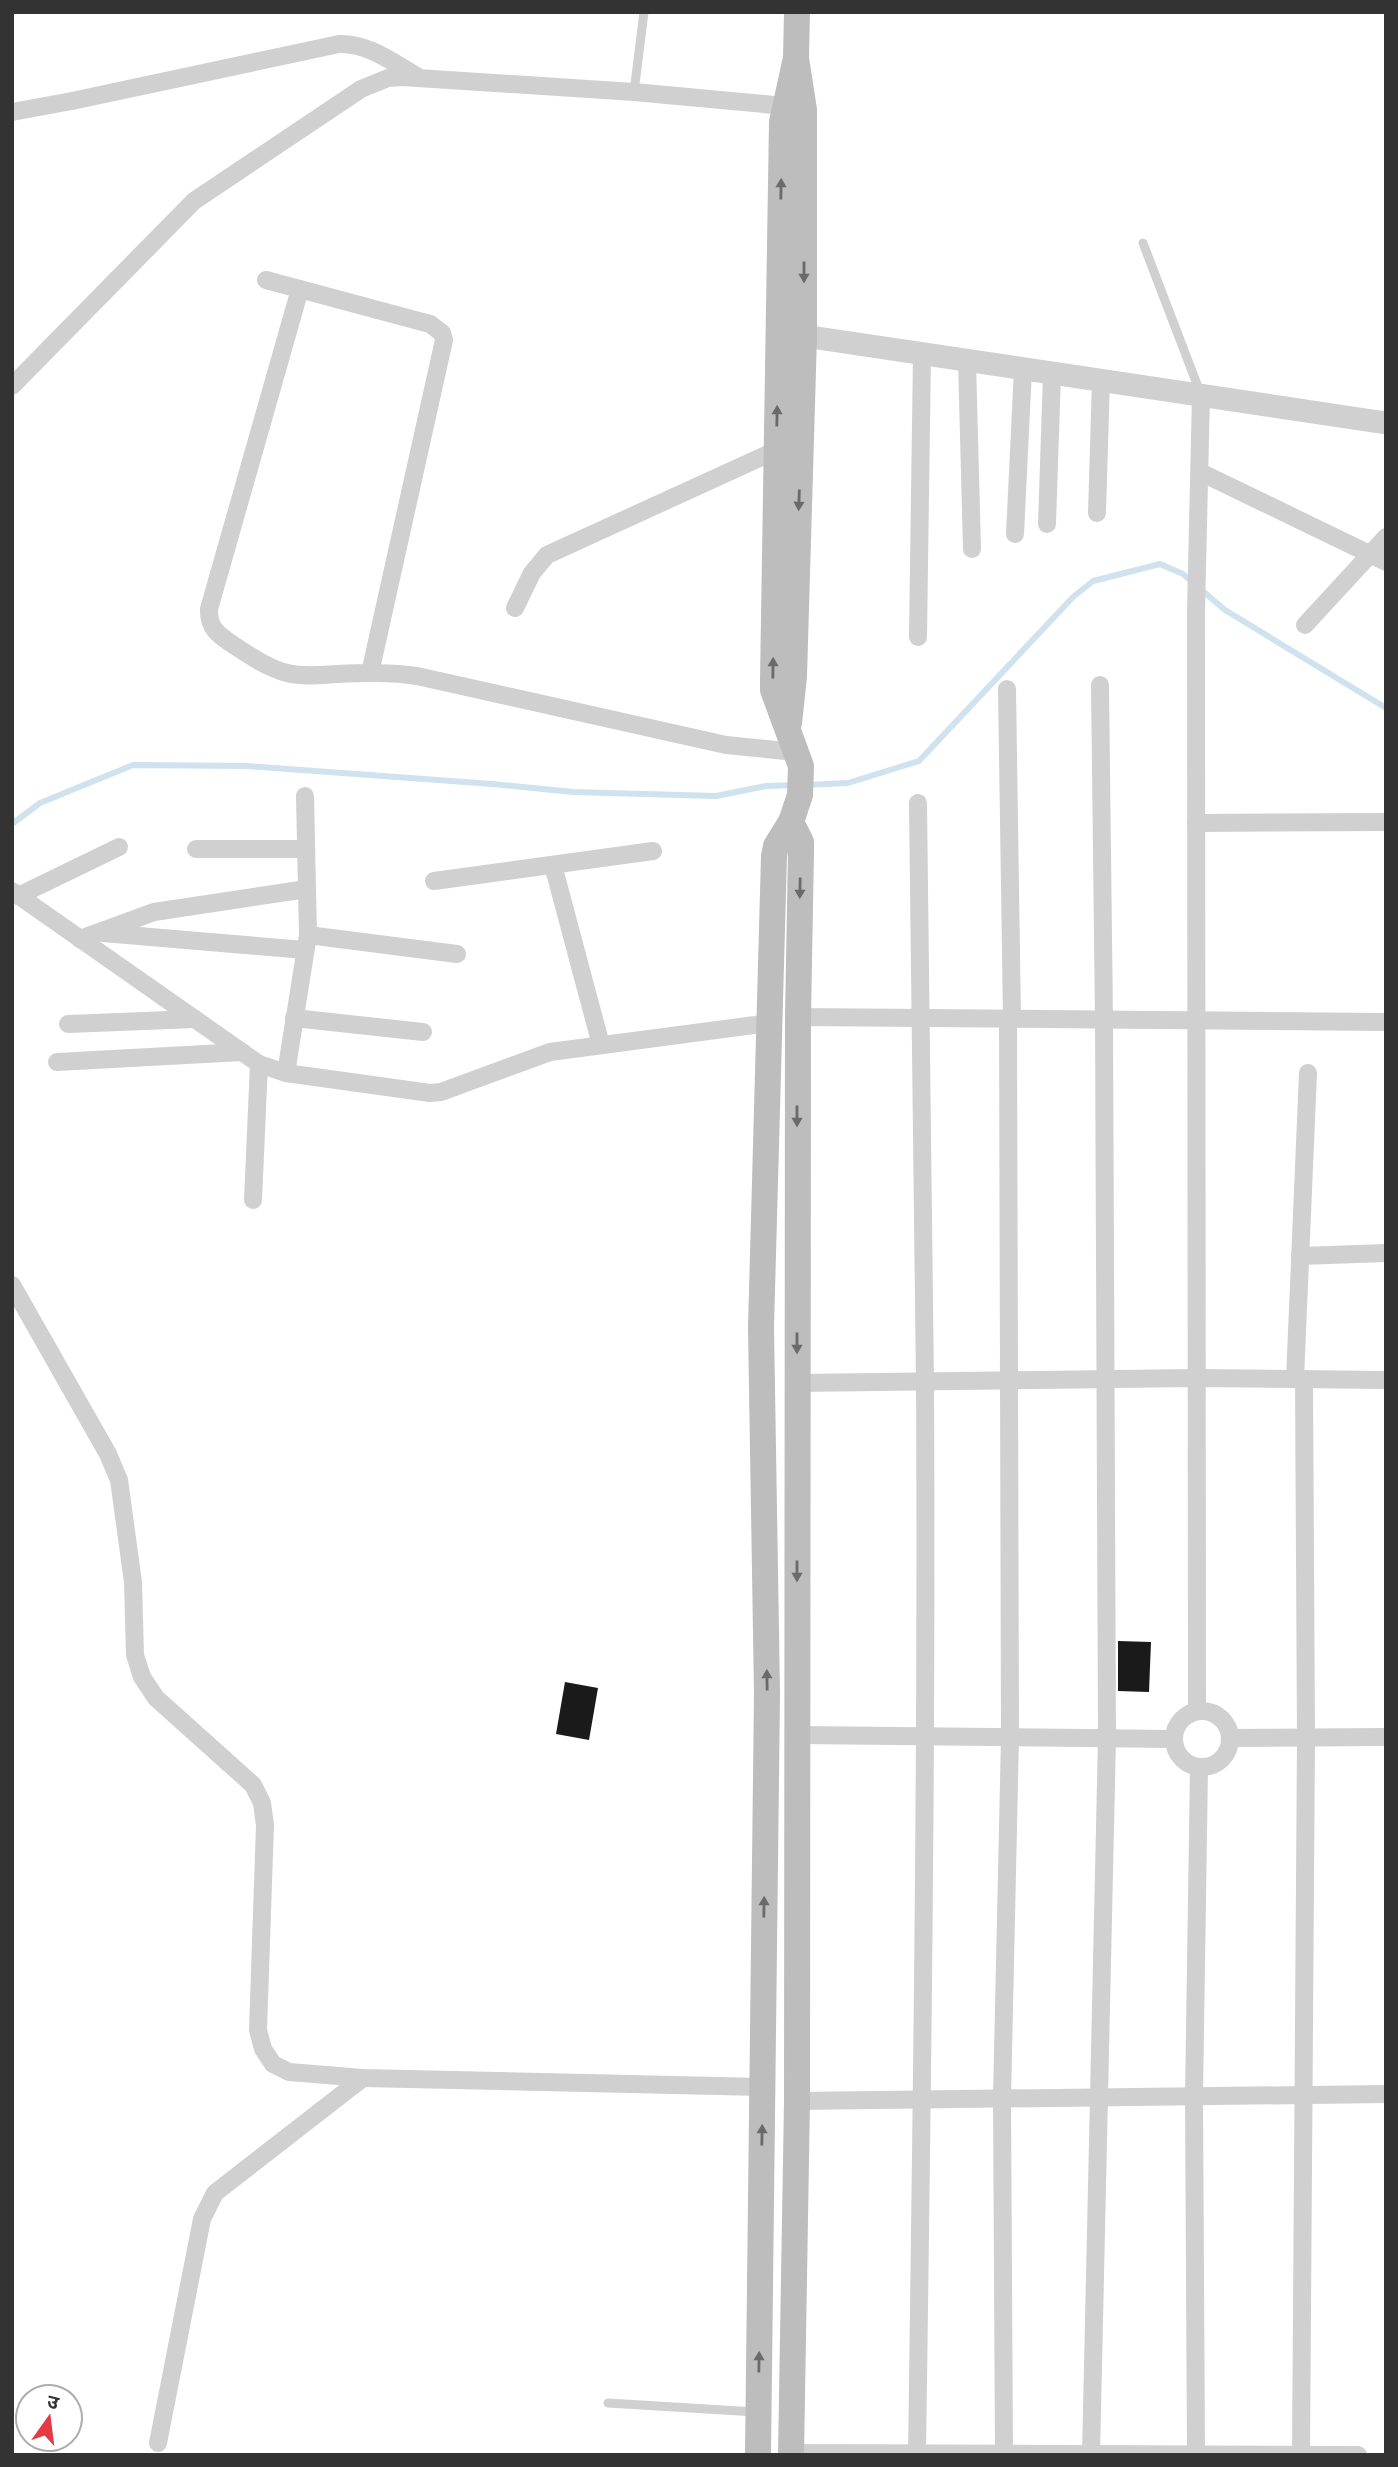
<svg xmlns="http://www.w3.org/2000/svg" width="1398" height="2467" viewBox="0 0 1398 2467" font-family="Roboto,'Noto Sans Devanagari',sans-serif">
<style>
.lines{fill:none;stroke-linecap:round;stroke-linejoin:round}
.stream{stroke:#cfe2ee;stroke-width:6}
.building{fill:#1a1a1a}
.service{stroke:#d0d0d0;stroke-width:9}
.minor{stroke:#d0d0d0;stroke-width:18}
.tertiary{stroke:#d0d0d0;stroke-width:23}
.secondary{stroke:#bdbdbd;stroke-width:26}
.oneway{fill:#6a6a6a}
</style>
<rect width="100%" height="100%" fill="#fff"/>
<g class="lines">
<g class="stream">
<path d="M806,785L848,783L919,761L1073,597L1093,581L1160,564L1183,574L1225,610L1386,708"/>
<path d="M12,824L40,803L133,765L247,766L492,784L573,792L716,796L766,786L795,785"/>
</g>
</g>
<g class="building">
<path d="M1118,1641L1151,1642L1149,1692L1118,1691Z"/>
<path d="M565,1682L598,1688L589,1740L556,1734Z"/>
</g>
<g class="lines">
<g class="service">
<path d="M634,92L644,12"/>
<path d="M1143,243L1200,392"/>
<path d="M608,2403L756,2412"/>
</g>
<g class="minor">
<path d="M12,112L72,101L339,44C368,43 392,62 417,76"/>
<path d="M266,280L430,324L442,333L444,340L370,673"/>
<path d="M300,289L209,609C208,629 220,636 235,646C252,657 268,668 287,673C303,677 320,675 336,674C363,673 390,672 417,676L726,745L796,752"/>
<path d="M967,361L972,549"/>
<path d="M12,386L194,201L361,89L388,78L402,77L634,92L785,106"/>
<path d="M1200,472L1386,562"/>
<path d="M1097,513L1101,380"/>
<path d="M1047,524L1052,374"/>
<path d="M1015,534L1023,369"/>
<path d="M515,608L532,573L547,555L777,450"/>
<path d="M1305,625L1386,537"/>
<path d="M918,637L922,354"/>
<path d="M1007,689L1012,1019"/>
<path d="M1196,823L1386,822"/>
<path d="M196,849H306"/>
<path d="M553,865L601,1045"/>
<path d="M434,881L653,851"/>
<path d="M12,891L259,1064L286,1073L430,1093L441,1092L550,1052L770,1023"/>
<path d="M18,896L119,847"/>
<path d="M103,933L305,950"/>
<path d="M308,935L457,954"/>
<path d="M80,939L154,912L307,889"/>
<path d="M798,1017L1386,1022"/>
<path d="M294,1018L423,1032"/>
<path d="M68,1024L195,1019"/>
<path d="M57,1062L242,1052"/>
<path d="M286,1073L308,935L305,796"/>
<path d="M253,1200L259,1064"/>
<path d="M1300,1256L1386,1253"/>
<path d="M12,1285L108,1454L119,1480L133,1582L135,1655L142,1677L156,1698L253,1785L262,1803L265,1825L258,2030L263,2049L273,2064L289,2072L363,2078L762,2087"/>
<path d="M1295,1379L1308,1073"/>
<path d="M797,1383L1196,1378L1386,1380"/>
<circle cx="1202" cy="1739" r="28"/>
<path d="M1197,1711L1196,612L1201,395"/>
<path d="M797,1735L1173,1739"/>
<path d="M1231,1738L1386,1737"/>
<path d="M797,2101L1386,2094"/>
<path d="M158,2443L202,2219L215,2193L363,2078"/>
<path d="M791,2453L1358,2455"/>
<path d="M917,2455C922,2098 927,1741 925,1384C924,1190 919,997 918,803"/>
<path d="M1004,2455L1002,2098L1010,1737L1008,1019"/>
<path d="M1091,2455L1107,1738L1104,1020L1100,685"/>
<path d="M1196,2455L1194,2096L1199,1768"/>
<path d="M1301,2455L1306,1738L1304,1379"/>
</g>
<path class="tertiary" d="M804,336L1386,423"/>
<g class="secondary">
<path d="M789,723L794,676L804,336V110L796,58L797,12"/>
<path d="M758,2455L767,1693L761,1327L774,856L776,846L791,822L800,795L801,766L773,690V680L782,122L796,58"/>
<path d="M791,2455L797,2101L798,1017L801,851V842L791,822"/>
</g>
</g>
<defs><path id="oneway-solid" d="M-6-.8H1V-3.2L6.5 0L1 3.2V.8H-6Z" transform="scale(1.75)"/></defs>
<g class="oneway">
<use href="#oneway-solid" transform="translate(781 189) rotate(-89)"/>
<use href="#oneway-solid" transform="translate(804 272) rotate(90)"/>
<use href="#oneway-solid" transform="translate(777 416) rotate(-89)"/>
<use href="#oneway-solid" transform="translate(799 500) rotate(92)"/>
<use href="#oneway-solid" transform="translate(773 668) rotate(-89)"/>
<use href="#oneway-solid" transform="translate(800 888) rotate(91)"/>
<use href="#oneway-solid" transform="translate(797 1116) rotate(90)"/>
<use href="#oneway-solid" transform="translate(797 1343) rotate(90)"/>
<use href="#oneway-solid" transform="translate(797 1571) rotate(90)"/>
<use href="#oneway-solid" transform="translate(767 1680) rotate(-91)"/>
<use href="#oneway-solid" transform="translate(764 1907) rotate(-89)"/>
<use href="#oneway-solid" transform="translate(762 2135) rotate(-89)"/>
<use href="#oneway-solid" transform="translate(759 2362) rotate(-89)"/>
</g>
<rect width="1398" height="2467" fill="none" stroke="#333333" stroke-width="28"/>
<g transform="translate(49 2418) rotate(14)"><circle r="33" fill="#ffffff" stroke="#adadad" stroke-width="2"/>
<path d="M0-5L12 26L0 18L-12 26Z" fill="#e63946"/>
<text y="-10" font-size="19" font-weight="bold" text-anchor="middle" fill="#333333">उ</text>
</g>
</svg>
